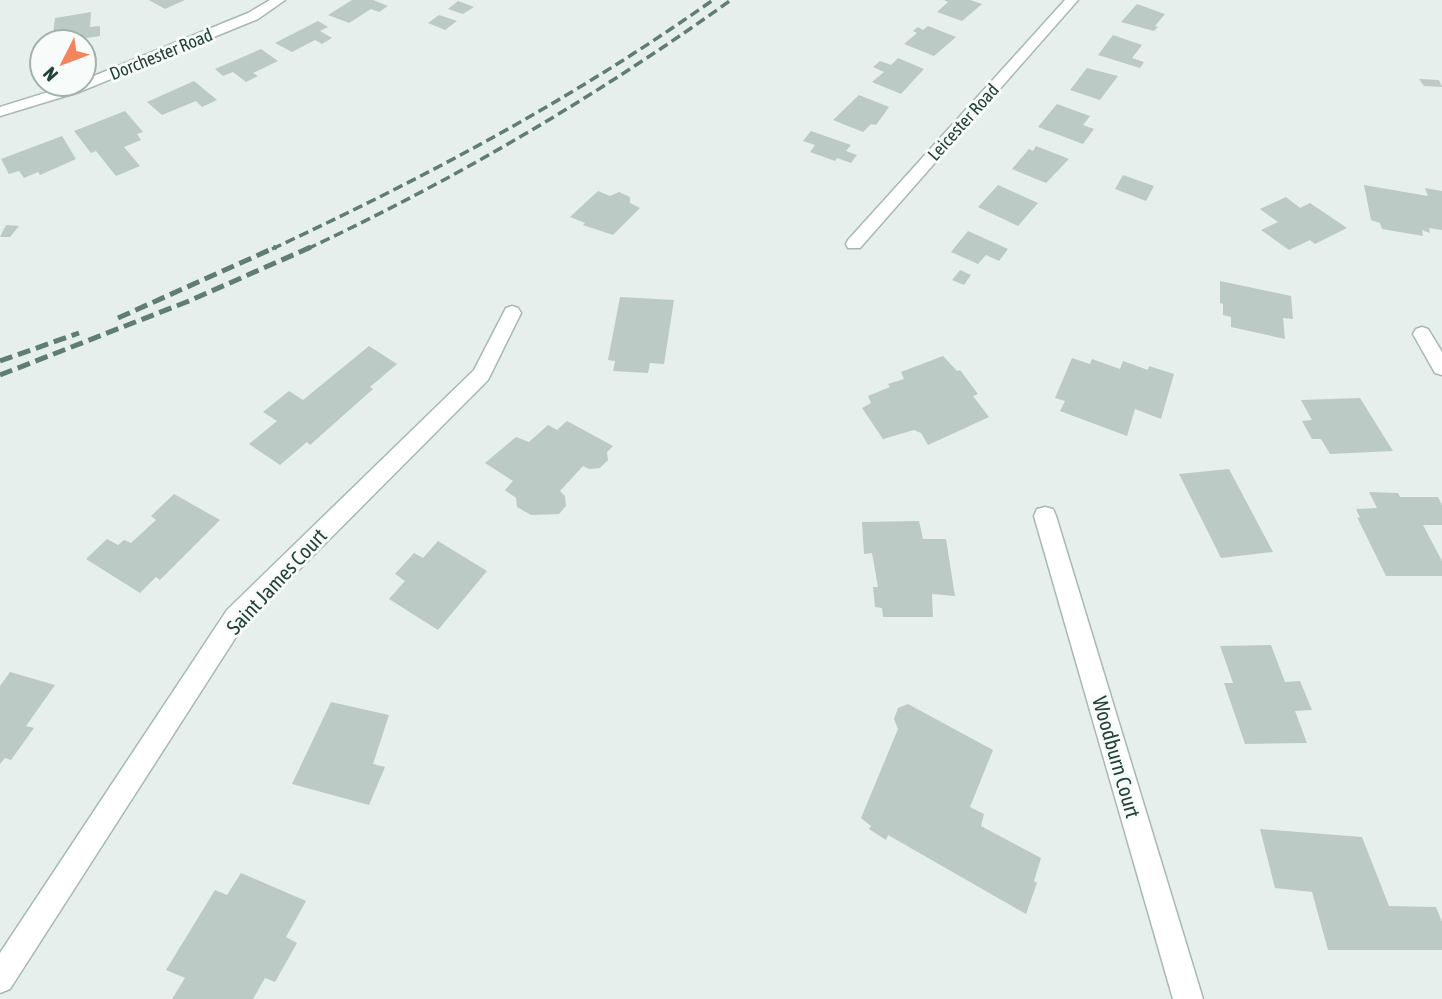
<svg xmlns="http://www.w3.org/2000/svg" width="1442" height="999" viewBox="0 0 1442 999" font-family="'Asap Condensed',sans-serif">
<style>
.building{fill:#bbcac4}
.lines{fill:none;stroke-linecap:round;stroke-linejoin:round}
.minor-casing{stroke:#a8b8b2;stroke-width:3}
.minor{fill:#fff;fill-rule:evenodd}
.rail-far1{stroke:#5f7d75;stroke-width:3.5;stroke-dasharray:10 5;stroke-linecap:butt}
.rail{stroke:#5f7d75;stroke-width:5;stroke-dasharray:13 6;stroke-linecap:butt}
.labels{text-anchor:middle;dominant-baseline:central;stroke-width:6;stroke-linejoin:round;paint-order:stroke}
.far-street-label{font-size:18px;fill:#24423a;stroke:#f7fbf9}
.street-label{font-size:21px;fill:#24423a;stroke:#f7fbf9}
</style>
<rect width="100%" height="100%" fill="#e6efeb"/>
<g class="building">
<path d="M149,0H185L165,9Z"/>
<path d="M352,0H373L388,6L379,12L371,9L349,23L328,15Z"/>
<path d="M944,0H970L982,4L962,21L937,12L948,2Z"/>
<path d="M458,1L474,7L463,14L448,9Z"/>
<path d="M1137,4L1165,14L1155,26L1158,27L1154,31L1121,22Z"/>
<path d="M91,12L90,27L100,26V36L86,38V42H52L55,18Z"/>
<path d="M439,15L457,21L445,30L428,23Z"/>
<path d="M318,21L328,27L320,31L332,38L322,44L315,40L292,52L275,43Z"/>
<path d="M928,26L956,37L934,56L904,44L917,33L913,31L918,27L923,30Z"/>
<path d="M1113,35L1142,45L1132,58L1144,62L1140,68L1098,55Z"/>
<path d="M261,49L278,61L253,73L258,76L246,82L233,72L223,76L215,69Z"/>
<path d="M898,58L924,69L901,94L872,82L884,72L873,67L880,61L891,65Z"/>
<path d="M1087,68L1118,76L1100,100L1070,90Z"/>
<path d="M1419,79L1439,80L1442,87L1424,86Z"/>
<path d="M194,81L217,100L202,107L196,101L162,115L147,102Z"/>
<path d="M859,95L889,107L876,125L871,124L863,132L833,120Z"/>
<path d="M1057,104L1090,116L1083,125L1094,129L1083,144L1038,127Z"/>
<path d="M125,111L143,132L137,134L141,140L124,147L140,166L116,176L96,151L91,153L74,131Z"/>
<path d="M811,131L851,145L846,151L857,155L851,163L837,158L835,161L810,152L815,145L803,141Z"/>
<path d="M62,136L76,159L40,175L38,172L24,178L19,171L9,174L1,159Z"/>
<path d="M1036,146L1069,159L1046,183L1012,169L1029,149L1033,151Z"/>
<path d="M1123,175L1154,186L1146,201L1115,189Z"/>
<path d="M998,185L1038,203L1018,226L978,207Z"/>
<path d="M1364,185L1428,196L1425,188L1442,191V230L1429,228L1430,233L1422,230L1423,236L1382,229L1380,223L1371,220Z"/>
<path d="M598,191L610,196L619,192L630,197V203L640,208L613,235L583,225L585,223L570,217Z"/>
<path d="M1286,197L1300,208L1310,203L1347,228L1315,244L1310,240L1289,250L1261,230L1278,222L1260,209Z"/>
<path d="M6,225L19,226L10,237H0Z"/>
<path d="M968,231L1008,249L999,261L986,255L978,264L951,252Z"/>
<path d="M960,270L971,275L964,285L952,280Z"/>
<path d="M1220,281L1291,296L1293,319L1283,318L1285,339L1231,327V317L1223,315V304L1220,303Z"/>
<path d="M620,297L674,300L664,364L650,363L648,373L613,371L615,361L608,360Z"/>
<path d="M369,346L397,364L370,387L373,389L310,445L307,442L280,465L249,444L277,421L263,412L289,391L303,400Z"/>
<path d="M943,356L957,371L960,370L978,394L973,396L989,417L928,445L921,433L914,430L883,439L862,408L871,403L868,396L890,387L888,384L904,379L901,372Z"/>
<path d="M1072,358L1090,364L1092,359L1120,369L1123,361L1148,370L1149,366L1174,374L1161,419L1135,409L1127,436L1060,411L1065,401L1055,398Z"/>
<path d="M1360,398L1393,451L1330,454L1321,439H1312L1302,421L1312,420L1301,400Z"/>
<path d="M567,421L613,446L607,452L608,460L600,468L589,469L583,466L560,491L565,496L566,506L559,514L531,515L517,507L516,498L505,490L513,481L485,463L516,437L529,442L548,425L557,430Z"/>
<path d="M1229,469L1273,552L1221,558L1179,474Z"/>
<path d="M1369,492L1398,493L1400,497H1438L1442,505V525H1423L1442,561V576H1386L1357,517L1360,518L1356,509L1377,508Z"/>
<path d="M174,494L220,520L160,580L156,577L140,593L86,559L107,539L118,545L124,540L131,543L156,520L151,516Z"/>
<path d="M919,521L923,539H946L955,596L932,594L933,617H883L882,608L875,607L873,587H878L872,553L864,554L862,522Z"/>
<path d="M438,541L487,571L438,630L389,599L405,581L395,574L414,553L423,558Z"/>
<path d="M1271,645L1285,682L1300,681L1312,710L1295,711L1307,743L1245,744L1224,683H1233L1220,646Z"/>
<path d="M10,672L55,685L26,726L34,728L11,760L5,758L0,764V686Z"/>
<path d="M331,702L389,715L373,764L385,767L369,805L292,784Z"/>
<path d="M908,704L993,750L970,807L984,814L981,826L1041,858L1034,881L1037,883L1026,914L888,835L886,840L869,829L871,826L861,818L898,729L894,719L898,708Z"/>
<path d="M1260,829L1362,837L1389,906L1436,907L1442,922V950H1328L1312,892L1275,888Z"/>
<path d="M241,873L306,901L286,937L297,943L275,982L265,978L253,999H172L185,978L166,970L215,890L227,895Z"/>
</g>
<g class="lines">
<defs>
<g id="minor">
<path d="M270,0H285L258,19L79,92L0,116V107L74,84H84V80L248,13Z"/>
<path d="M1065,0H1078L860,248H848L846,244L848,240Z"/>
<path d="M512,306L518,308L521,313L488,380L243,626L10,989L0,993V953L227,610L474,370L506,308Z"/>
<path d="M1422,327L1428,329L1442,352V375L1435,373L1413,334L1416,329Z"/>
<path d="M1045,507L1053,509L1056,516L1203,999H1173L1034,516L1037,509Z"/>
</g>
</defs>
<use href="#minor" class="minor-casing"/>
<use href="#minor" class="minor"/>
<g class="rail-far1">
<path d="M272,249C430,175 571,100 713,0"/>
<path d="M307,249C456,179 597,96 731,0"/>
</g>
<g class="rail">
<path d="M118,318L276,247"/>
<path d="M0,361L79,333"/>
<path d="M0,375L189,301L311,247"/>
</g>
</g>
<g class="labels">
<g class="far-street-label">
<text transform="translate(161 54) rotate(-22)">Dorchester Road</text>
<text transform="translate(963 122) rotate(-48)">Leicester Road</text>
</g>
<g class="street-label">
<text transform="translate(276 581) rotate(-47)">Saint James Court</text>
<text transform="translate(1117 757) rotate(74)">Woodburn Court</text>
</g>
</g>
<g transform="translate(63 63) rotate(228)"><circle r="33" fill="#f7fbf9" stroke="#a3b1ad" stroke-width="2"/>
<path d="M0-5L12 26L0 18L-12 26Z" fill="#f4845f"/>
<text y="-10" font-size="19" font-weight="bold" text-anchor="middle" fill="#24423a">N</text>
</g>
</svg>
